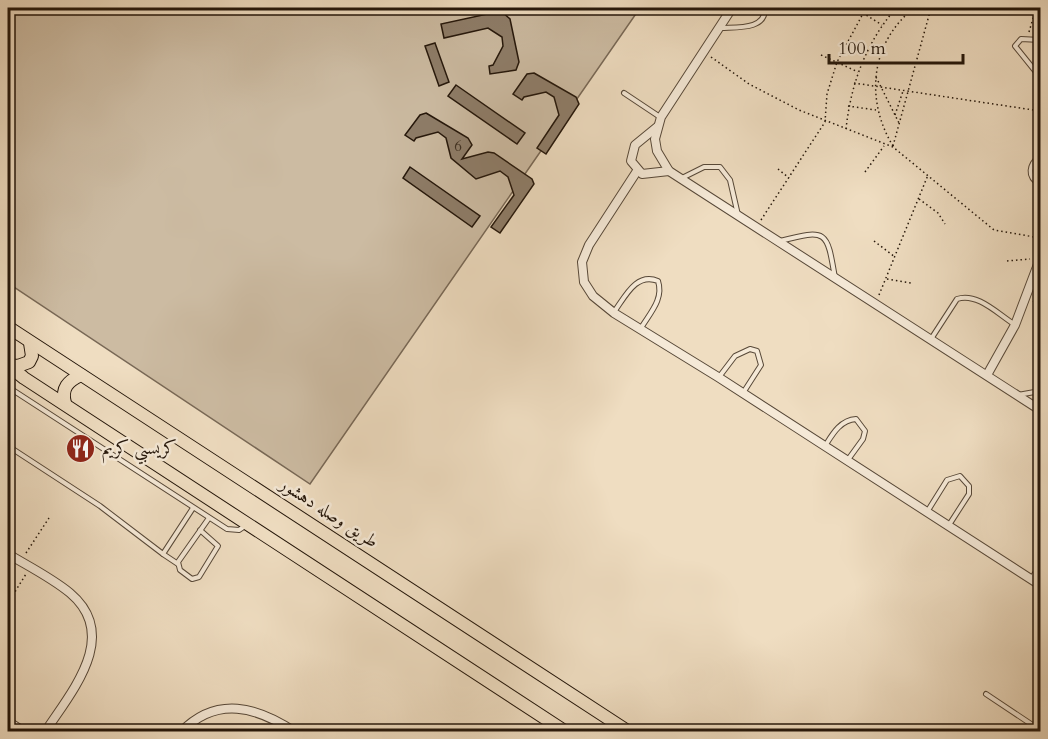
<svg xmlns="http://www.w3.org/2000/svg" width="1048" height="739" viewBox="0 0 1048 739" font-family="Cardo,Amiri,serif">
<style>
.green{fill:#ccbba2;stroke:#786856;stroke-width:1.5}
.building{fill:#8e7d69;stroke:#24160a;stroke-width:1.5}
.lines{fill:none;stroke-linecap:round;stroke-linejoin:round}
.lane-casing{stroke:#574838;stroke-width:6}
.street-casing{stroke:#574838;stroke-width:10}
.primary-casing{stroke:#24160a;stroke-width:14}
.path{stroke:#24160a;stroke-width:1.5;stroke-dasharray:1.5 3;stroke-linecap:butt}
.lane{stroke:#f5e9d7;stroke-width:4}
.street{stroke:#f5e9d7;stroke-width:8}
.primary{stroke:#efddc1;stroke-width:12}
.labels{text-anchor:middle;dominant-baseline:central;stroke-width:5;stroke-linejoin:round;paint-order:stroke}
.number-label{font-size:15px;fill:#3e3022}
.poi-label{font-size:18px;fill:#24160a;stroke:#f5e9d7;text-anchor:start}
.street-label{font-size:18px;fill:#24160a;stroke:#f5e9d7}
</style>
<rect width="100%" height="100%" fill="#efddc1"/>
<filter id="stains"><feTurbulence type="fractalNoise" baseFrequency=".00333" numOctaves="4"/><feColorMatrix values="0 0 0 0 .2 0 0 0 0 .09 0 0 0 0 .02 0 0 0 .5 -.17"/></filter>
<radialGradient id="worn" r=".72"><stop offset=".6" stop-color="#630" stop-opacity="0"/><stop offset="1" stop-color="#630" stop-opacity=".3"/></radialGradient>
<path class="green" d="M8,8H640L310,484L8,283Z"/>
<g class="building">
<path d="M501,11L510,19L519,62L516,70L490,74L489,66L493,65L503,46L502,37L488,28L444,38L441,24Z"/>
<path d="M435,43L449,82L439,86L425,46Z"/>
<path d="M534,73L576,97L579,104L546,154L537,148L559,115L554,97L546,92L524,97L522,100L513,94L527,74Z"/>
<path d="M456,85L525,133L517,144L448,96Z"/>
<path d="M426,113L468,138L472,145L462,159L488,152L494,153L532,179L534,184L500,233L491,227L514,195L508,177L500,171L476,179L451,158L446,138L438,132L416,138L414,141L405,135L420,115Z"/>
<path d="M410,167L480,216L472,227L403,178Z"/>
</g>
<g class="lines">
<defs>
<g id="lane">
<path d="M721,28C737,27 766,30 765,8"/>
<path d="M1040,40L1021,39L1015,46L1040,77"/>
<path d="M624,93L660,117"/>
<path d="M1040,155C1029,165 1026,176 1040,185"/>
<path d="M682,178L704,167H720L730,180L738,215"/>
<path d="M780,241C827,229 827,230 835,278"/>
<path d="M614,312C625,297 636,272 658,281C664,299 650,313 641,328"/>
<path d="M931,339L957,299C977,292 998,314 1014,324"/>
<path d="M719,377L735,356L750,349L757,351L761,365L743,393"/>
<path d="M8,387L227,529L239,530L245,526"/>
<path d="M1018,395L1040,391"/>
<path d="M8,446L100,506L163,554L193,508"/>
<path d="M825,446C832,435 840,420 856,419L865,431L863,439L847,461"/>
<path d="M927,512L947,480L960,476L969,486V494L949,525"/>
<path d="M200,530L218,546L199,577L192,579L180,570L178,562L209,518"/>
<path d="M163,554L178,564"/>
<path d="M1031,579L1040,566"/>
<path d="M986,694L1040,730"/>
<path d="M8,719L28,732"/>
</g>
<g id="street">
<path d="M732,8L661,117L655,139L657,151L669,171L1040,410"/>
<path d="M657,127L635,145L631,161L642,174L669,171"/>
<path d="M637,171L589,245L582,262L584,282L593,296L614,313L718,377L1040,585"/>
<path d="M987,375L1015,325L1040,259"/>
<path d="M8,554C28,566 52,578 70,593C121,636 71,692 45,732"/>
<path d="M181,732C217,695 257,707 295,732"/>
</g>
<g id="primary">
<path d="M8,327L629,732"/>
<path d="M8,365L24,378L566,732"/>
<path d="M8,365L18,366L29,362L32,356L30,343"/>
<path d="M65,403C61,388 68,381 81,375"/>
</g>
</defs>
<use href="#lane" class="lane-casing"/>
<use href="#street" class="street-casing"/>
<use href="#primary" class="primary-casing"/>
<g class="path">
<path d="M855,8L882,25"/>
<path d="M1029,32L1036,8"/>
<path d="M821,55L858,72"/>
<path d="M711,57L749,84L799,110L893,147L994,230L1040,238"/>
<path d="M876,77L899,123"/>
<path d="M854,83L1040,111"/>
<path d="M848,106L876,110"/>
<path d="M895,115L903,91"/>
<path d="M846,129C851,83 866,43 896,8"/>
<path d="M893,146C865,100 870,43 914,8"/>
<path d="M893,146L931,8"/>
<path d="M778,169L789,178"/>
<path d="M865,172L884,146"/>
<path d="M919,199L938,213L945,224"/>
<path d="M761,220L825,122L827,94L837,62L866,8"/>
<path d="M874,241L895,257"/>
<path d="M1007,261L1030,259"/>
<path d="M887,279L911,283"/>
<path d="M879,295L928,175"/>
<path d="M1033,301L1040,307"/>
<path d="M26,553L49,518"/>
<path d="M8,603L26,574"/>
</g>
<use href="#lane" class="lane"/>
<use href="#street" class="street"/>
<use href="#primary" class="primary"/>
</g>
<defs>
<symbol id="restaurant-disc" viewBox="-11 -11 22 22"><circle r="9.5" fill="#8f2418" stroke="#f5e9d7"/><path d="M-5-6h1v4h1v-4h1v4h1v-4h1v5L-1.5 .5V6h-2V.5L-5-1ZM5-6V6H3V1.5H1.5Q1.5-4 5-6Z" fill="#fff"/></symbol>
</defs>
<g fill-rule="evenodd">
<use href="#restaurant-disc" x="64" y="432" width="33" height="33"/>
</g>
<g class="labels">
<g class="number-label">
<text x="458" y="146">6</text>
</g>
<g class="poi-label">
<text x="102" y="448">كريسبي كريم</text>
</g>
<g class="street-label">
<text transform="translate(329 513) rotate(33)">طريق وصله دهشور</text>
</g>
</g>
<rect width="1048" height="739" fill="none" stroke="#efddc1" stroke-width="30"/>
<rect x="9" y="9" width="1030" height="721" fill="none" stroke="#24160a" stroke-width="3"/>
<rect x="15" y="15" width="1018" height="709" fill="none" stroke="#24160a" stroke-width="1.5"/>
<path d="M829 54v9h134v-9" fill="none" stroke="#24160a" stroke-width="3"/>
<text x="838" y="54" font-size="18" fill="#24160a" stroke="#f5e9d7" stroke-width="4.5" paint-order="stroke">100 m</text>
<rect width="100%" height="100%" filter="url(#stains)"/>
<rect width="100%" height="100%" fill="url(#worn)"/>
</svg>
